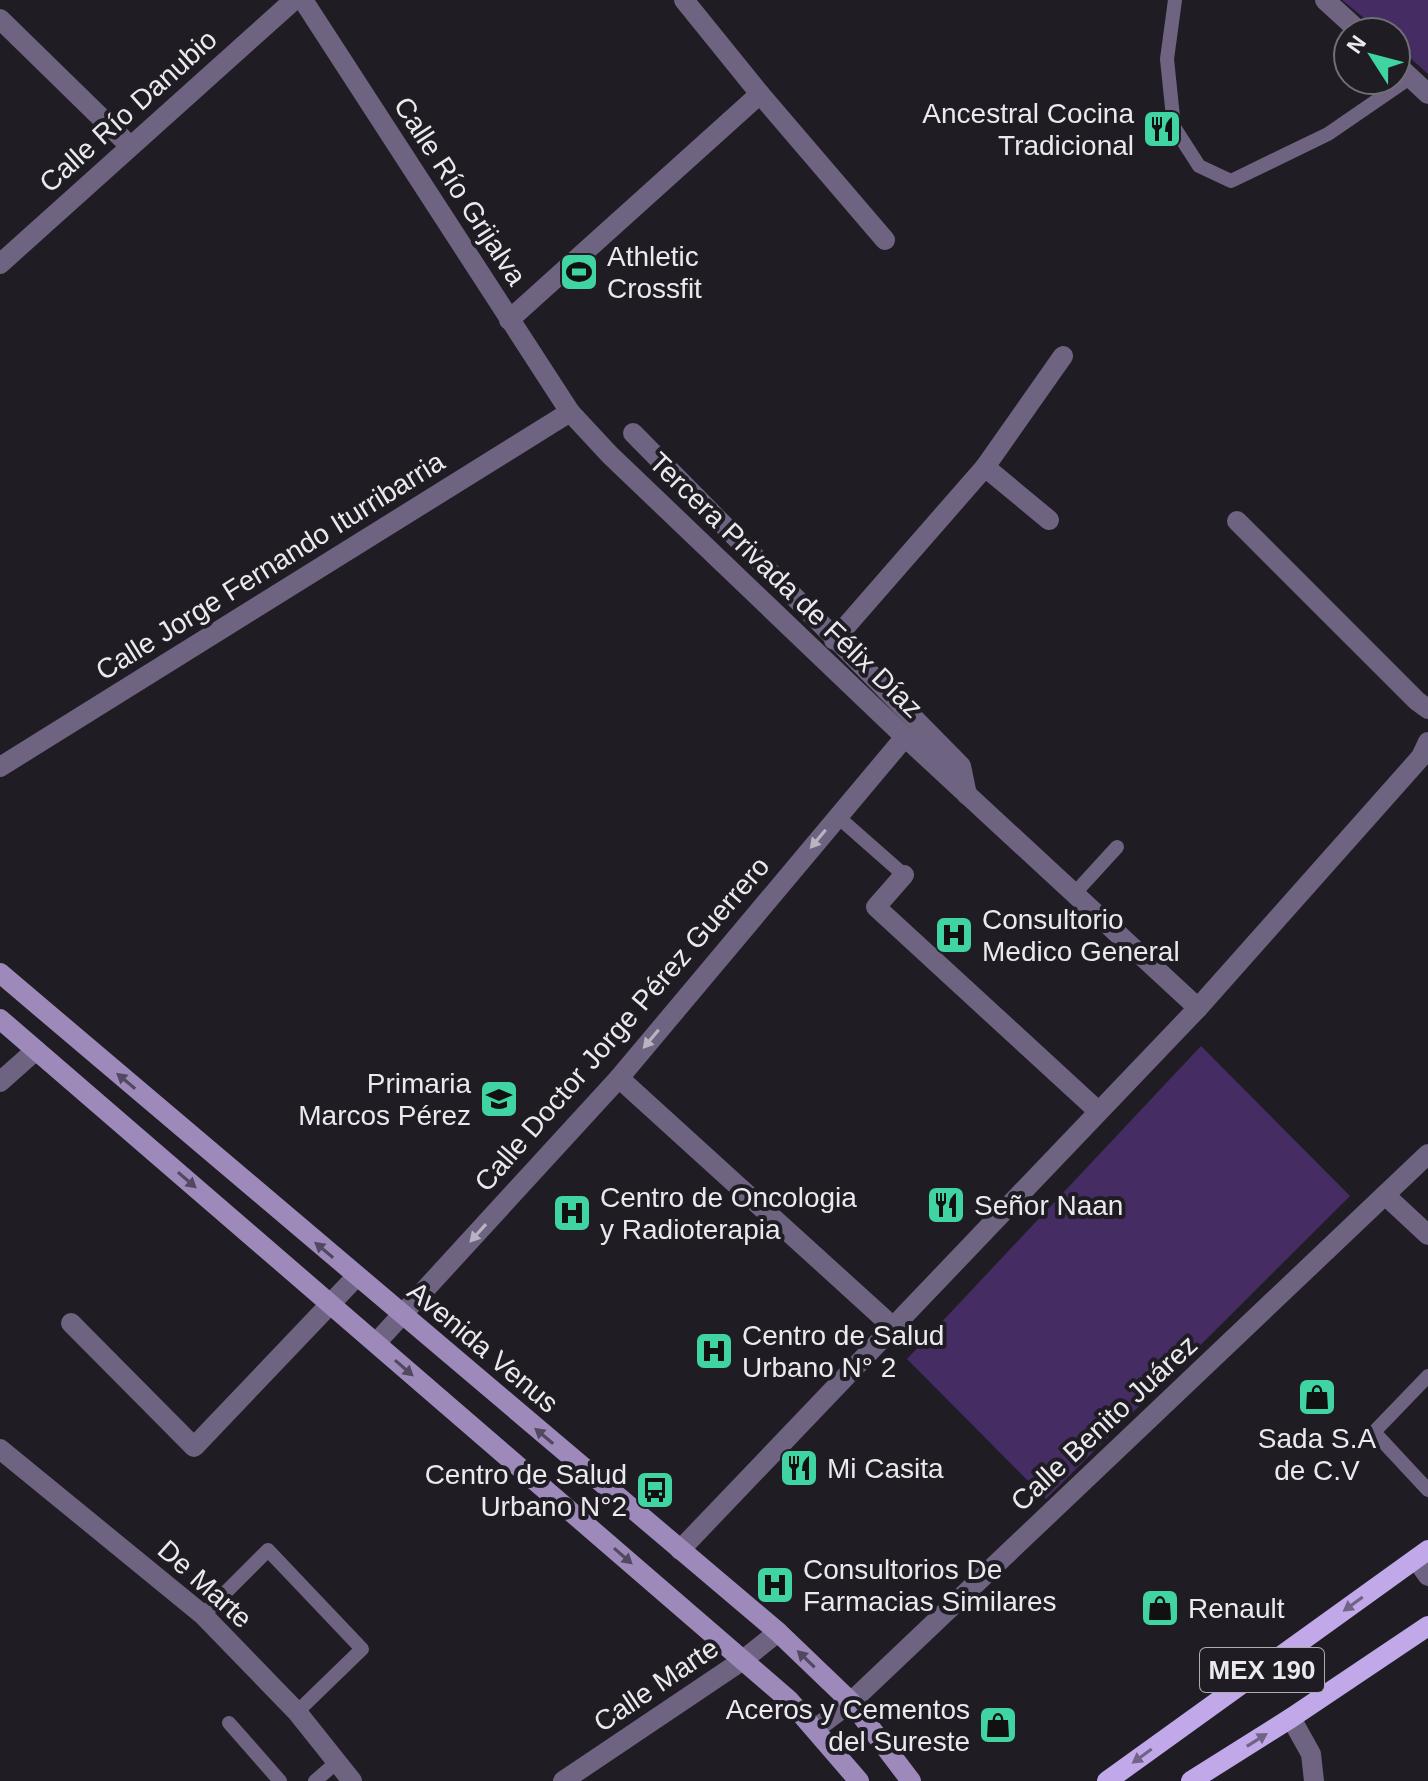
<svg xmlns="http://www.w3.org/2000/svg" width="1428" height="1781" viewBox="0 0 1428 1781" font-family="Arial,sans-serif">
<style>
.green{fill:#452d64}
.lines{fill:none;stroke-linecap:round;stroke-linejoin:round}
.service{stroke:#6f6382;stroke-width:14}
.minor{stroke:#6f6382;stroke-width:20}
.tertiary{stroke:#6f6382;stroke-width:20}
.secondary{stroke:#9d8abb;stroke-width:20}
.primary{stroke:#c1a9e9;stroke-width:20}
.oneway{fill:#b9b3c2}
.oneway2{fill:#514960}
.oneway3{fill:#706386}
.labels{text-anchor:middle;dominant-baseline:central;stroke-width:8;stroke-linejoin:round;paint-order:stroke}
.shield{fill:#1f1d23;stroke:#adacb0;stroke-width:2}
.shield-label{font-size:26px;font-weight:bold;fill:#eae9ed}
.street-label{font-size:28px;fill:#eae9ed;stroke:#1f1d23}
.poi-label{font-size:28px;fill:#eae9ed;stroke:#1f1d23;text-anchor:start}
</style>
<rect width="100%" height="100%" fill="#1f1d23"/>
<g class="green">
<path d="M1342,0H1428V74L1396,45V32H1381Z"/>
<path d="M1201,1046L1350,1196L1046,1499L907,1359Z"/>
</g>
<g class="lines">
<g class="service">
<path d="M1175,0L1167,59L1174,127L1199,166L1231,181L1328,134L1411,77"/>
<path d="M837,816L904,875"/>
<path d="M1074,894L1117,847"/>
<path d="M1428,1376L1374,1432L1428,1490"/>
<path d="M203,1615L268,1550L362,1649L297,1712"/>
<path d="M229,1723L280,1781"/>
<path d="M315,1781L337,1762"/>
</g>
<g class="minor">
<path d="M303,0L570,412L610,455L905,737L1198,1008"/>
<path d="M684,0L760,94L885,240"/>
<path d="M1325,0L1360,32"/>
<path d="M0,19L130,146"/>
<path d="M1396,64L1428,94"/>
<path d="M0,264L294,0"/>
<path d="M509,320L760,94"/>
<path d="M633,433L961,766L967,795"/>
<path d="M985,467L1063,356"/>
<path d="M1237,521L1417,701L1428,709"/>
<path d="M834,640L985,467L1049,520"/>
<path d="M0,767L570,412"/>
<path d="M904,875L876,907L1098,1111"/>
<path d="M619,1078L892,1326"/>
<path d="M0,1082L36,1050"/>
<path d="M1385,1195L1428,1235"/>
<path d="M71,1323L194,1447L356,1277"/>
<path d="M376,1343L619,1078L905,737"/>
<path d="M0,1449L203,1615L297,1712L352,1781"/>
<path d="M680,1550L1198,1008L1421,757L1428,742"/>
<path d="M1291,1718L1311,1754L1314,1781"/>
<path d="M815,1729L851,1702L1428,1154"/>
<path d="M563,1781L743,1660L778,1632"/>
</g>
<path class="tertiary" d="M1416,1559L1428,1576"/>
<g class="secondary">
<path d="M0,973L778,1632L851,1702L911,1781"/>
<path d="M0,1019L789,1700L859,1781"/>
</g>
<g class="primary">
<path d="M1107,1781L1428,1550"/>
<path d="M1191,1781L1291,1718L1428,1626"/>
</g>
</g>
<defs><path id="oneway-solid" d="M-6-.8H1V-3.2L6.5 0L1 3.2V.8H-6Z" transform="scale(2)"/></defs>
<g class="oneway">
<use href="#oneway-solid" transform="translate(818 839) rotate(130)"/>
<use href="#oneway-solid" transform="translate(651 1039) rotate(130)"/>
<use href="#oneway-solid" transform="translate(478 1233) rotate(132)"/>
</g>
<g class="oneway2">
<use href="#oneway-solid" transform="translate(126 1081) rotate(-140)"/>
<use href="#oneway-solid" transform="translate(187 1180) rotate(41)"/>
<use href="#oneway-solid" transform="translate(324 1250) rotate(-140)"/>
<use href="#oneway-solid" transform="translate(404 1368) rotate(41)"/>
<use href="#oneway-solid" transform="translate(544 1436) rotate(-140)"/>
<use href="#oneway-solid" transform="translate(623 1556) rotate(41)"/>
<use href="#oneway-solid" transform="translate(806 1659) rotate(-136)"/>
</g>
<g class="oneway3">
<use href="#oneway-solid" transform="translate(1353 1604) rotate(144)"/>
<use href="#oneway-solid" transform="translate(1257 1740) rotate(-32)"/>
<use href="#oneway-solid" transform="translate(1142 1756) rotate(144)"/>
</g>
<defs>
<symbol id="restaurant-square" viewBox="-11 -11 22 22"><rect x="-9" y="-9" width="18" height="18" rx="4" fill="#40d4a2" stroke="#1f1d23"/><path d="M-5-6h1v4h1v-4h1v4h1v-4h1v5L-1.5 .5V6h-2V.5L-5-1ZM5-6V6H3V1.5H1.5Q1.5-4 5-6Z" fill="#111"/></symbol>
<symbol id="stadium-square" viewBox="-11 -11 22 22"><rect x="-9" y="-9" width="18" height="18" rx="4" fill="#40d4a2" stroke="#1f1d23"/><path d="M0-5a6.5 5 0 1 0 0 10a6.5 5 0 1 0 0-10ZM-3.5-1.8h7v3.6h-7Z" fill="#111"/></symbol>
<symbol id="hospital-square" viewBox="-11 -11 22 22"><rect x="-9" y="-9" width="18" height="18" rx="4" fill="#40d4a2" stroke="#1f1d23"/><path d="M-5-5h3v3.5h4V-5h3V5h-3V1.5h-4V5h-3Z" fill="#111"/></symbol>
<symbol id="school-square" viewBox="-11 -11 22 22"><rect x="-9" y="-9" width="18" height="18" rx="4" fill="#40d4a2" stroke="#1f1d23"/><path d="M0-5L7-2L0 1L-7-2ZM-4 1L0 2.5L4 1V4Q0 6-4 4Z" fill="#111"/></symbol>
<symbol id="shop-square" viewBox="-11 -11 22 22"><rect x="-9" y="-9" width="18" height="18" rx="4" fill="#40d4a2" stroke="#1f1d23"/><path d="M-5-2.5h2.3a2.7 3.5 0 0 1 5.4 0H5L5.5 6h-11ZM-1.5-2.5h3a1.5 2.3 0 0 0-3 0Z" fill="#111"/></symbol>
<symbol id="bus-square" viewBox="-11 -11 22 22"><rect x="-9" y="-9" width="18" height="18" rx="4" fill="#40d4a2" stroke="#1f1d23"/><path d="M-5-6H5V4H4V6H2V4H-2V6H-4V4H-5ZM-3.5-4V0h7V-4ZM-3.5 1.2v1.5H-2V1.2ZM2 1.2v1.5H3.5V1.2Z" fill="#111"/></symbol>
</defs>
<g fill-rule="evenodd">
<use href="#restaurant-square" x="1140" y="107" width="44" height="44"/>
<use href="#stadium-square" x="557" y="250" width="44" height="44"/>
<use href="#hospital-square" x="932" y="913" width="44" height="44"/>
<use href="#school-square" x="477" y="1077" width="44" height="44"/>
<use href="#restaurant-square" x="924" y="1183" width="44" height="44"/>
<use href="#hospital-square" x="550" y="1191" width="44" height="44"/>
<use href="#hospital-square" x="692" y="1329" width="44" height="44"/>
<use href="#shop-square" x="1295" y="1375" width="44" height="44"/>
<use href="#restaurant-square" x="777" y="1446" width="44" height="44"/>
<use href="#bus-square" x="633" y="1468" width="44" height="44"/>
<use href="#hospital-square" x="753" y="1563" width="44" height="44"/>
<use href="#shop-square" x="1138" y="1586" width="44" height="44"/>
<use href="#shop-square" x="976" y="1703" width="44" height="44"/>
</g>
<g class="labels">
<rect class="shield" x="1200" y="1648" width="124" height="44" rx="6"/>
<g class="shield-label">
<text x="1262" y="1670">MEX 190</text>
</g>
<g class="street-label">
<text transform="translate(128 111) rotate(-42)">Calle Río Danubio</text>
<text transform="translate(460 191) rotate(57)">Calle Río Grijalva</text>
<text transform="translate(270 566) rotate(-32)">Calle Jorge Fernando Iturribarria</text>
<text transform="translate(786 585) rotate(44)">Tercera Privada de Félix Díaz</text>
<text transform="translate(622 1024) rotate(-49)">Calle Doctor Jorge Pérez Guerrero</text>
<text transform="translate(483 1347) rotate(40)">Avenida Venus</text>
<text transform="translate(1104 1423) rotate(-43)">Calle Benito Juárez</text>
<text transform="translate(205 1584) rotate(42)">De Marte</text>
<text transform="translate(656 1685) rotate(-34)">Calle Marte</text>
</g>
<g class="poi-label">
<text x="1134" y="113" text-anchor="end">Ancestral Cocina<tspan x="1134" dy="32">Tradicional</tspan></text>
<text x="607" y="256">Athletic<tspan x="607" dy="32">Crossfit</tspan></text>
<text x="982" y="919">Consultorio<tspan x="982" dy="32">Medico General</tspan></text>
<text x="471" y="1083" text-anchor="end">Primaria<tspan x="471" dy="32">Marcos Pérez</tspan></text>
<text x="600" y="1197">Centro de Oncologia<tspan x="600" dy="32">y Radioterapia</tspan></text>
<text x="974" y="1205">Señor Naan</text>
<text x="742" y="1335">Centro de Salud<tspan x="742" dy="32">Urbano N° 2</tspan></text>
<text x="1317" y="1438" text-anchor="middle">Sada S.A<tspan x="1317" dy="32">de C.V</tspan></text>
<text x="827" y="1468">Mi Casita</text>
<text x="627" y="1474" text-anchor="end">Centro de Salud<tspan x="627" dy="32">Urbano N°2</tspan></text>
<text x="803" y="1569">Consultorios De<tspan x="803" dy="32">Farmacias Similares</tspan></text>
<text x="1188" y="1608">Renault</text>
<text x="970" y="1709" text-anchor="end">Aceros y Cementos<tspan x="970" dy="32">del Sureste</tspan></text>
</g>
</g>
<g transform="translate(1372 56) rotate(306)"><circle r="38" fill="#1f1d23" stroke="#706f74" stroke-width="2"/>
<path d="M0-6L14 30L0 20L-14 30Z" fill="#40d4a2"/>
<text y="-12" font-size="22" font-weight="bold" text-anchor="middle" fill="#eae9ed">N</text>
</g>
</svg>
